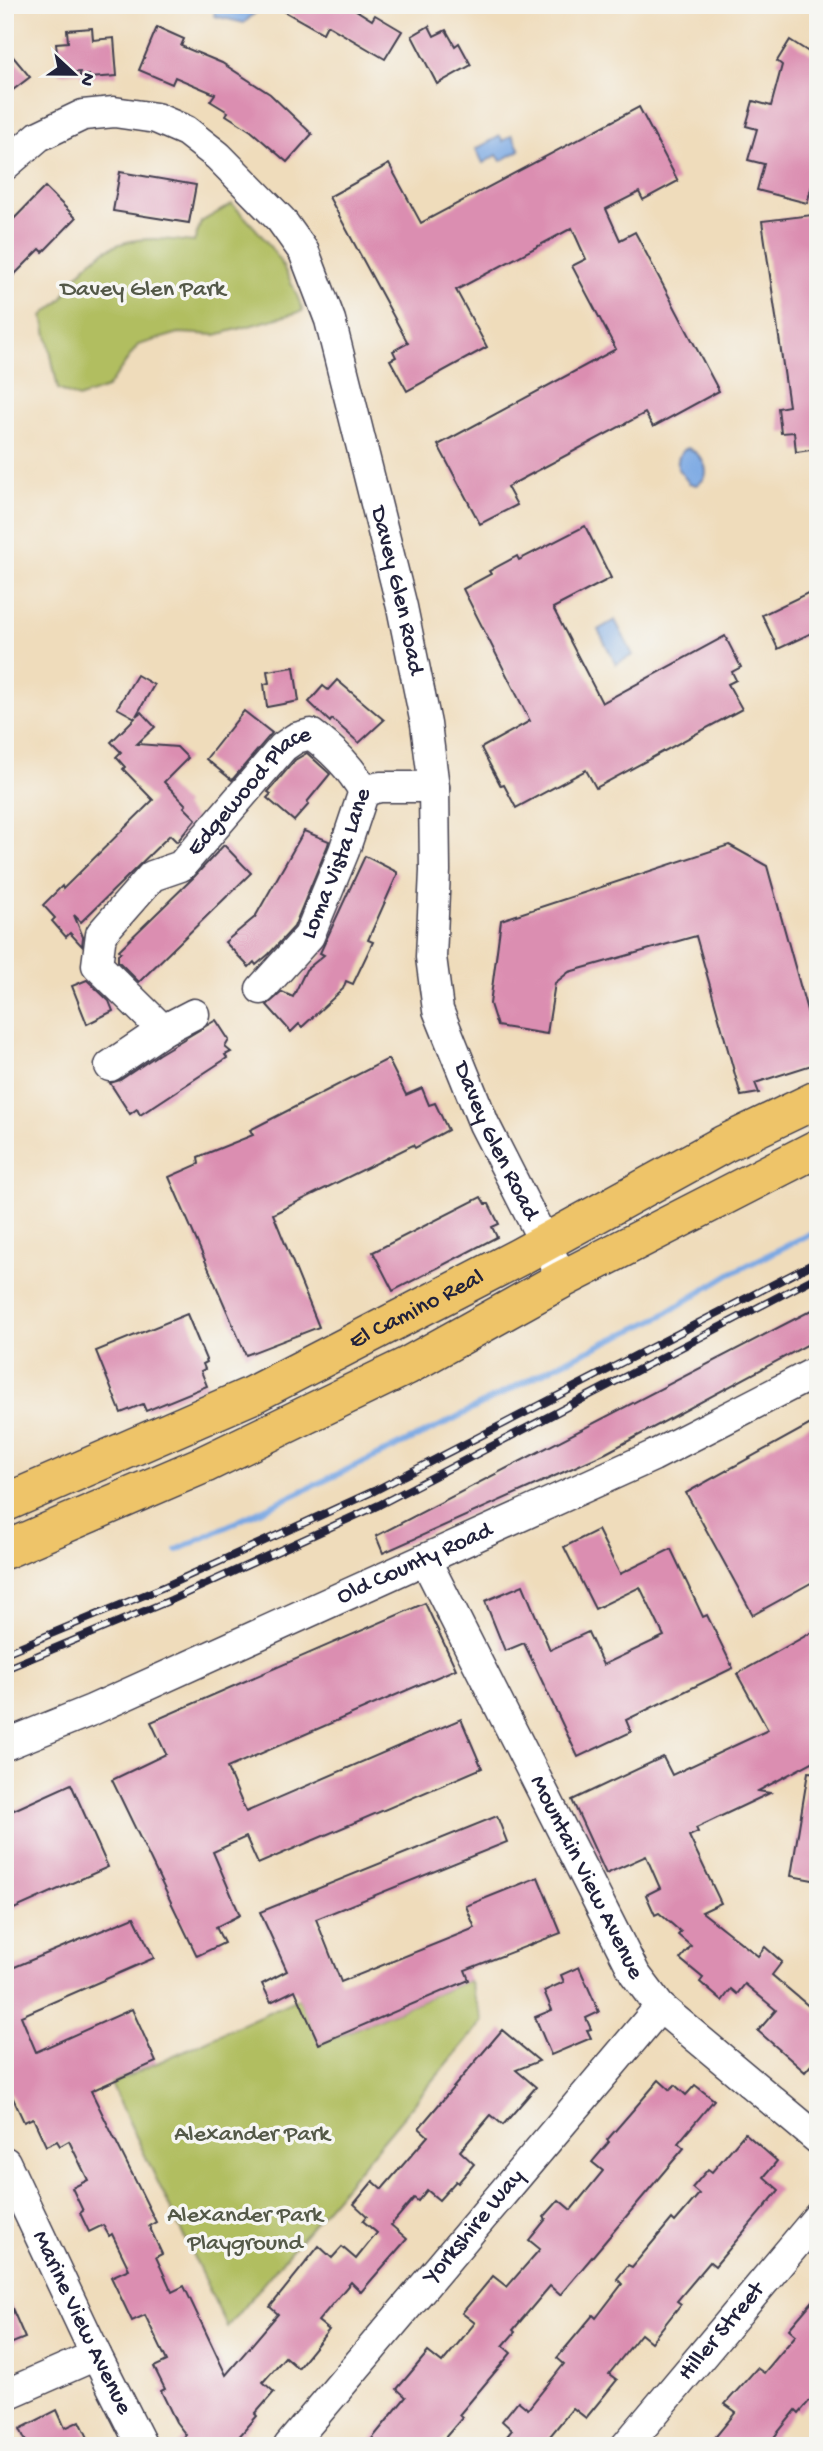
<svg xmlns="http://www.w3.org/2000/svg" width="823" height="2451" viewBox="0 0 823 2451" font-family="'Gochi Hand',sans-serif">
<style>
.green{fill:#b1be60;stroke:#6a704e;stroke-width:2}
.water{fill:#7aa8e3;stroke:#4e658f;stroke-width:2}
.lines{fill:none;stroke-linecap:round;stroke-linejoin:round}
.stream{stroke:#7aa8e3;stroke-width:6}
.building{fill:#db8eb1}
.minor-casing{stroke:#413e4e;stroke-width:33}
.major-casing{stroke:#413e4e;stroke-width:40}
.minor{stroke:#fff;stroke-width:30}
.major{stroke:#eec469;stroke-width:37}
.rail-casing{stroke:#22223b;stroke-width:8}
.rail{stroke:#f6f6f2;stroke-width:5;stroke-dasharray:16;stroke-linecap:butt}
.labels{text-anchor:middle;dominant-baseline:central;stroke-width:7;stroke-linejoin:round;paint-order:stroke}
.park-label{font-size:24px;fill:#545948;stroke:#f6f6f2}
.street-label{font-size:24px;fill:#22223b;stroke:#f6f6f2}
</style>
<rect width="100%" height="100%" fill="#f6f6f2"/>
<filter id="ink" filterUnits="userSpaceOnUse"><feTurbulence type="fractalNoise" baseFrequency=".0143" numOctaves="2"/><feDisplacementMap in="SourceGraphic" scale="14" xChannelSelector="R" yChannelSelector="G"/><feConvolveMatrix kernelMatrix="1 2 1 2 8 2 1 2 1" color-interpolation-filters="sRGB"/></filter>
<filter id="wash" filterUnits="userSpaceOnUse"><feTurbulence type="fractalNoise" baseFrequency=".00686" numOctaves="4" result="noise"/><feDisplacementMap in="SourceGraphic" scale="28" xChannelSelector="R" yChannelSelector="G"/><feGaussianBlur stdDeviation="1.57" result="paint"/><feColorMatrix in="noise" values="0 0 0 0 0 0 0 0 0 0 0 0 0 0 0 0 0 1.4 0 .05"/><feComposite in="paint" operator="in"/></filter>
<g filter="url(#wash)">
<rect width="100%" height="100%" fill="#efdcbb"/>
<g class="green">
<path d="M232,204C268,239 286,264 303,311L216,335L179,333L138,345L107,388L78,398L58,389L43,316C49,309 57,305 63,298C66,294 68,288 71,283C107,235 140,236 194,242L201,222Z"/>
<path d="M469,1980L483,2021L227,2327L111,2084L299,1998L320,2044Z"/>
</g>
<g class="water">
<path d="M216,5L236,7L250,5L256,12L244,23L214,16Z"/>
<path d="M512,135L520,150L501,161L497,155L483,163L476,149L500,136L503,141Z"/>
<path d="M688,448C702,455 716,475 696,485L689,483L678,469C677,460 678,451 688,448Z"/>
<path d="M615,620L633,655L616,664L598,630Z"/>
</g>
<g class="lines">
<path class="stream" d="M177,1550L440,1426L559,1364L658,1318L730,1274L818,1230"/>
</g>
<g id="blocks">
<g class="building">
<path d="M273,5H348L372,20L375,15L402,31L385,59L327,25L323,33Z"/>
<path d="M429,26L434,36L446,30L455,46L459,43L471,65L437,84L412,36Z"/>
<path d="M157,27L184,39L181,46L222,63L270,94L312,134L287,162L251,131L226,115L228,112L210,101L215,94L175,77L172,84L139,70Z"/>
<path d="M92,28L93,40L114,38L117,76L89,78V75L80,76V72L59,74L56,43L68,42L67,30Z"/>
<path d="M790,40L818,58V164L807,203L757,190L764,164L748,160L757,129L746,126L753,101L771,106L782,65L777,61Z"/>
<path d="M5,47L30,77L5,96Z"/>
<path d="M639,107L678,181L643,200L639,192L606,209L620,240L635,232L719,391L653,427L645,413L507,487L517,505L480,524L438,445L616,349L572,266L586,259L572,228L456,290L487,347L407,391L390,360L396,357L393,351L408,343L329,197L389,164L421,223Z"/>
<path d="M120,172L196,185L189,223L113,211Z"/>
<path d="M45,187L76,218L43,252L40,249L5,284V228Z"/>
<path d="M812,215L813,225H818V449L796,452L794,432L781,433L778,408L789,406L762,221Z"/>
<path d="M585,526L611,578L553,608L602,703L725,636L741,667L732,672L736,680L728,684L742,709L596,788L586,770L516,808L504,785L501,786L481,748L530,721L463,589L491,574L489,571L517,556L519,560Z"/>
<path d="M818,588V630L778,649L762,615Z"/>
<path d="M294,667L299,701L267,707L264,684L269,683L267,671Z"/>
<path d="M137,675L154,685L136,716L141,712L155,727L137,744L177,747L188,758L164,782L186,805L184,807L196,819L177,842L170,835L81,922L74,915L83,937L82,946L70,933L66,937L52,921L55,918L43,905L62,886L63,889L153,800L123,769L125,767L116,757L121,752L111,742L135,718L117,708Z"/>
<path d="M337,680L384,720L359,743L332,719L330,722L309,702L323,686L328,690Z"/>
<path d="M244,711L272,733L232,780L206,759Z"/>
<path d="M307,753L330,774L307,802L309,804L294,821L267,798L271,794L268,792L295,760Z"/>
<path d="M304,831L329,841L328,845L294,927L269,954L256,965L254,962L249,967L225,942L255,917Z"/>
<path d="M224,845L251,873L139,982L118,961V954L121,952L119,950L194,877Z"/>
<path d="M729,845L767,866L818,1050V1063L755,1083L759,1093L741,1096L696,936L569,972L555,983L547,1034L497,1026L490,1004L501,920Z"/>
<path d="M365,856L397,872V875L368,940L373,942L353,984L346,981L343,989L302,1027L299,1024L291,1032L267,1005L282,992L293,997L306,970L324,955L320,953Z"/>
<path d="M87,980L109,1001L113,1011L87,1024L72,986Z"/>
<path d="M216,1020L229,1040L225,1047L231,1052L225,1055L227,1058L140,1115L137,1109L130,1114L110,1083L120,1080L159,1054Z"/>
<path d="M388,1059L406,1095L422,1088L429,1105L435,1103L448,1130L415,1148L413,1145L273,1214L319,1327L246,1355L169,1177L199,1164L198,1157L253,1135L250,1130Z"/>
<path d="M481,1197L485,1204H489L499,1224L492,1227L497,1237L393,1291L373,1252Z"/>
<path d="M818,1307V1339L606,1453L383,1553L376,1536Z"/>
<path d="M187,1314L207,1362L203,1364L205,1369L201,1371L207,1386L146,1411L143,1404L121,1413L96,1351Z"/>
<path d="M818,1420V1579L753,1615L686,1493Z"/>
<path d="M598,1530L620,1574L671,1549L703,1617L707,1615L733,1668L626,1720L631,1732L578,1757L524,1643L505,1651L485,1601L523,1585L550,1650L588,1632L603,1665L664,1636L640,1587L595,1609L564,1547Z"/>
<path d="M425,1603L456,1669L227,1768L246,1812L461,1719L482,1768L258,1864L246,1837L213,1852L240,1915L216,1927L224,1943L197,1956L112,1780L166,1754L151,1722Z"/>
<path d="M818,1629V1759L758,1791L770,1793L696,1828L698,1832L689,1836L721,1903L702,1912L758,1956L765,1947L782,1962L772,1975L818,2014V2057L805,2072L758,2031L776,2010L745,1984L737,1994L731,1989L722,2001L700,1982L703,1978L680,1959L691,1946L678,1935L681,1932L659,1913L655,1915L646,1895L660,1888L646,1856L606,1874L572,1800L663,1757L672,1775L768,1730L737,1674Z"/>
<path d="M808,1772L818,1773V1881L791,1876Z"/>
<path d="M71,1784L108,1867L5,1913V1814Z"/>
<path d="M497,1816L507,1842L316,1919L341,1982L475,1928L466,1906L538,1877L561,1933L465,1970L469,1980L319,2044L295,1990L271,2002L262,1984L287,1971L260,1912Z"/>
<path d="M134,1917L154,1958L21,2016L36,2052L132,2009L156,2062L91,2091L156,2222L149,2226L162,2254L156,2257L172,2292L184,2286L226,2375L278,2314L270,2307L319,2246L332,2258L342,2247L356,2259L377,2233L363,2221L367,2216L354,2204L373,2181L382,2189L428,2136L419,2128L502,2030L539,2061L516,2070L536,2087L503,2125L491,2115L460,2151L474,2164L458,2183L456,2181L439,2200L427,2190L418,2201L414,2198L391,2225L407,2239L361,2292L351,2282L318,2321L329,2330L298,2368L285,2357L263,2382L274,2392L255,2414L257,2416L231,2446H176L186,2435L176,2422L161,2391L165,2389L154,2367L167,2361L145,2315L132,2321L111,2277L129,2269L112,2234L109,2236L103,2225L89,2232L80,2213L83,2211L72,2188L88,2180L69,2141L60,2146L57,2141L46,2146L33,2118L24,2122L5,2081V1971Z"/>
<path d="M579,1967L599,2012L586,2018L591,2029L587,2030L591,2038L551,2055L535,2017L552,2010L544,1991L564,1982L561,1975Z"/>
<path d="M659,2080L670,2090L675,2085L686,2095L695,2085L714,2100L678,2143L684,2148L560,2295L550,2286L513,2330L515,2332L503,2346L511,2353L459,2415L462,2418L438,2446H366L406,2397L397,2389L428,2352L442,2363L475,2323L462,2313L493,2276L507,2287L540,2249L529,2240L546,2219L544,2217L559,2200L571,2210L603,2171L592,2162L609,2142L607,2140Z"/>
<path d="M745,2133L777,2161L764,2177L779,2190L715,2266L710,2262L677,2301L681,2304L651,2342L641,2334L609,2374L617,2380L586,2418L573,2408L542,2446H499L512,2430L502,2421L518,2401L528,2409L564,2364L557,2358L593,2315L596,2318L622,2284L617,2279L628,2265L632,2267L672,2219L675,2222L699,2194L692,2188L708,2169L712,2172Z"/>
<path d="M5,2292L25,2338L5,2346Z"/>
<path d="M818,2295V2391L799,2413L796,2410L767,2446H708L736,2412L725,2404L757,2368L764,2373L796,2335L789,2329Z"/>
<path d="M57,2410L65,2428L80,2421L92,2446H28L20,2429Z"/>
</g>
</g>
</g>
<g filter="url(#ink)">
<use href="#blocks" fill-opacity="0" stroke="#413e4e" stroke-width="2"/>
<g class="lines">
<defs>
<g id="minor">
<path id="s1" d="M5,165L39,136L83,115L114,112L156,118L186,131L218,156L281,220L304,252L330,320L402,607L426,724L434,787L435,871L431,957L438,1010L484,1124L563,1279"/>
<path d="M364,791L380,787H434"/>
<path id="s2" d="M261,989L309,936L344,851L364,791"/>
<path id="s3" d="M163,1030L97,965L101,934L152,876L181,866L283,747L296,738L311,734C334,751 350,767 364,791"/>
<path d="M110,1066L163,1030L194,1014"/>
<path id="s4" d="M425,1559L635,1974L660,2007L818,2139"/>
<path id="s5" d="M5,1745L92,1710L653,1456L818,1371"/>
<path id="s6" d="M5,2162L96,2355L142,2446"/>
<path d="M5,2395L96,2355"/>
<path id="s7" d="M289,2446L660,2007"/>
<path id="s8" d="M626,2446L818,2217"/>
</g>
<g id="major">
<path id="s9" d="M5,1503L250,1396L519,1257L724,1144L818,1099"/>
<path d="M5,1550L205,1464L407,1366L563,1279L818,1148"/>
</g>
</defs>
<use href="#minor" class="minor-casing"/>
<use href="#major" class="major-casing"/>
<use href="#minor" class="minor"/>
<use href="#major" class="major"/>
<defs>
<g id="rail">
<path d="M5,1653L166,1586L374,1491L818,1261"/>
<path d="M5,1669L171,1600L379,1505L818,1276"/>
</g>
</defs>
<use href="#rail" class="rail-casing"/>
<use href="#rail" class="rail"/>
</g>
</g>
<g class="labels">
<g class="park-label">
<text x="143" y="290">Davey Glen Park</text>
<text x="252" y="2135">Alexander Park</text>
<text x="245" y="2216">Alexander Park<tspan x="245" dy="28">Playground</tspan></text>
</g>
<g class="street-label">
<text stroke="none"><textPath href="#s1" startOffset="721">Davey Glen Road</textPath></text>
<text stroke="none"><textPath href="#s3" startOffset="334">Edgewood Place</textPath></text>
<text stroke="none"><textPath href="#s2" startOffset="149">Loma Vista Lane</textPath></text>
<text stroke="none"><textPath href="#s1" startOffset="1288">Davey Glen Road</textPath></text>
<text stroke="none"><textPath href="#s9" startOffset="455">El Camino Real</textPath></text>
<text stroke="none"><textPath href="#s5" startOffset="448">Old County Road</textPath></text>
<text stroke="none"><textPath href="#s4" startOffset="357">Mountain View Avenue</textPath></text>
<text stroke="none"><textPath href="#s7" startOffset="287">Yorkshire Way</textPath></text>
<text stroke="none"><textPath href="#s6" startOffset="178">Marine View Avenue</textPath></text>
<text stroke="none"><textPath href="#s8" startOffset="149">Hiller Street</textPath></text>
</g>
</g>
<rect width="823" height="2451" fill="none" stroke="#f6f6f2" stroke-width="28"/>
<g transform="translate(74 74) rotate(112)" stroke="#f6f6f2" stroke-width="5" paint-order="stroke">
<path d="M0-5L12 26L0 18L-12 26Z" fill="#22223b"/>
<text y="-10" font-size="19" font-weight="bold" text-anchor="middle" fill="#22223b">N</text>
</g>
</svg>
